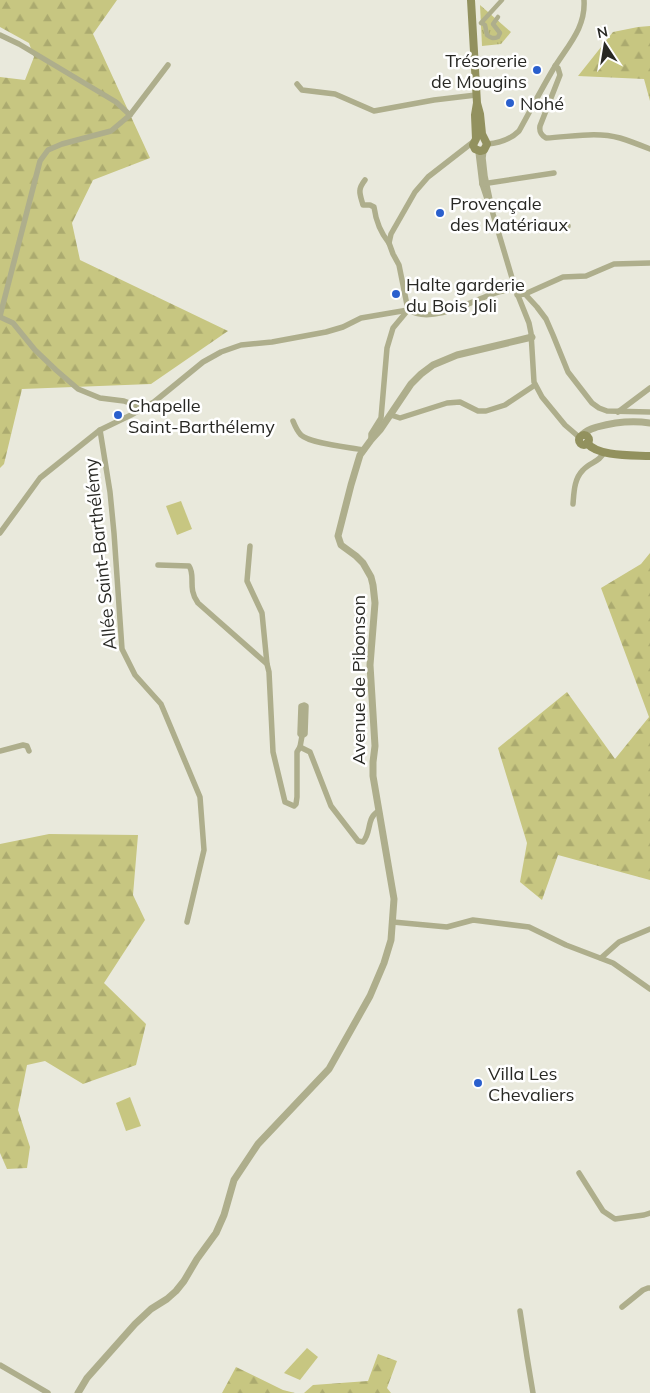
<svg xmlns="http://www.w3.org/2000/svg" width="650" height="1393" viewBox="0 0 650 1393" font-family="Mulish,sans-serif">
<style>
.grass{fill:#c7c681}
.forest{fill:url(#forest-firs)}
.park{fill:url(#park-tufts)}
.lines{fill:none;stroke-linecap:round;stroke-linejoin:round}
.pedestrian{stroke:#aeae8c;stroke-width:4.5}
.minor{stroke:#aeae8c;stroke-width:5.5}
.tertiary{stroke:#aeae8c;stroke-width:7}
.secondary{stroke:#92915e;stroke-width:8}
.poi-dot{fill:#2a5fcd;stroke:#fff;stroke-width:2}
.labels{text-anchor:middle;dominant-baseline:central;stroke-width:5;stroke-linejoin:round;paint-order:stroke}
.poi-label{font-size:18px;fill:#282824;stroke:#fff;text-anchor:start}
.street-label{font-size:18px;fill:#282824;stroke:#fff}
</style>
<defs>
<pattern id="forest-firs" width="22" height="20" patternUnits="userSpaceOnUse" patternTransform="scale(1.25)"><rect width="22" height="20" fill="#c7c681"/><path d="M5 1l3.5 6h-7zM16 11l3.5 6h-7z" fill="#abaa6f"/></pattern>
<pattern id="park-tufts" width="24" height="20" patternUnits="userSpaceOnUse" patternTransform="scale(1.25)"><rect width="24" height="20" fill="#c7c681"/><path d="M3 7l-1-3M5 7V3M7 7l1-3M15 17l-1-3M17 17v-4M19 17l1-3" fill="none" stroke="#abaa6f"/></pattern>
</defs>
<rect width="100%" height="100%" fill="#e9e9dc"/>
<g class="grass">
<path d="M181,501L192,529L177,535L166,506Z"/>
<path d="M130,1097L141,1126L126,1131L116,1103Z"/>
<path d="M307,1348L318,1357L300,1380L284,1373Z"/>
</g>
<g class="forest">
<path d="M0,0H117L93,34L150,158L93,180L72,223L80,260L228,331L151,384L22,389L4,464L0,468V77L25,80L34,57L29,43L0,27Z"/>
<path d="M650,26V101L644,79L578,76L613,32L638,27Z"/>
<path d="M650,553V880L558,855L542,900L520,882L527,843L498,748L567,692L615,759L649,717L601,588L641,564Z"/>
<path d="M49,834L138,835L133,895L145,920L104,983L146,1024L136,1065L83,1084L45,1061L27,1065L18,1110L30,1147L27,1168L7,1169L0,1153V844Z"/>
<path d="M378,1354L397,1361L387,1388L391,1393H304L313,1385L368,1381Z"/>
<path d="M236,1367L283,1390L295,1393H222Z"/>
</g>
<path class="park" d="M480,5L511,32L501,44L482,46Z"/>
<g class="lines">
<g class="pedestrian">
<path d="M481,23L502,0"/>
<path d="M482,23L485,25L487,35C491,38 493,39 498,37L500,33L493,24L498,17"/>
</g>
<g class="minor">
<path d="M0,35L19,44L116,102L130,115"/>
<path d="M555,66L558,68L560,75L540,126C539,132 541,135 546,138C571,137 596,131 620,138C630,141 640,145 650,149"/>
<path d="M297,84L302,90L335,94L374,111L434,100L476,95"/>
<path d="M487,144C499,143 510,140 519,131C530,111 540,92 551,73C565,48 586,30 584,0"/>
<path d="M484,150L483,158L485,176L493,214L515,288L529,323L531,333L534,382L542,397L565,425L579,437"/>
<path d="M478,151L482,184L489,205"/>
<path d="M365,180C357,190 360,194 363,205H370L374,207C376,222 380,232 389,243"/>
<path d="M482,184L554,173"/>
<path d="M497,229L504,228L568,226"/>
<path d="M525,294L563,277L586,276L614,264L650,263"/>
<path d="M517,295L525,294L537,307L546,319L553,335L568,372L592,403L599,408L607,411L650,412"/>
<path d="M0,316L40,161L48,150L62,144L111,131L130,115L168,65"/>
<path d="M0,317L13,323L35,350L56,370L78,389L100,398L124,401L143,408"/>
<path d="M618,412L650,388"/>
<path d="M391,415L400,418L447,403L460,402L478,411H486L505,405L535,385"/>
<path d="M293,421C295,426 297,431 301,435C311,444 349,447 364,450"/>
<path d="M100,430L110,492L114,533L122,649L135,675L161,704L200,797L204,850L187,922"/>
<path d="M371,440V434L381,418L387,348L393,328L408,310L399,265L393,254L389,243L391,234L415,192L428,177L473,142"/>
<path d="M573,504C574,492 574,479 583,470C590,462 600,462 604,452"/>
<path d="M0,533L40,478L100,430L131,415L154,402L203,362L221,352L241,345L272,342L326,332L343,327L361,318L408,310C431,324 469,303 492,294C499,292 507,290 515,288"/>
<path d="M250,546L247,581L262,613L267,664"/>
<path d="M158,565L189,566C196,576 187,588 198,603L267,664L269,672L273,752L285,802L294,806L296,804L297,797V752L300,747L310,752L331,806L358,841L363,842C372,832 366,817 379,811"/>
<path d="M300,747L302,736L305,734L306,706L304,705L301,706L300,734L302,736"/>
<path d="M0,751L23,745L27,746L29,751"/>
<path d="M393,922L447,927L473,920L529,927L566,945L613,963L650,989"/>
<path d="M601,958L619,942L650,929"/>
<path d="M579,1173L603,1211L615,1219L644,1215L650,1213"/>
<path d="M622,1307L643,1290L648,1288H650"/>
<path d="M520,1311L527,1357L533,1393"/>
<path d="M0,1365L48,1393"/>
</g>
<g class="tertiary">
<path d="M583,434C587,430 591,429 597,427C615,422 631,420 650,423"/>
<path d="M78,1393L87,1378L135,1324L151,1309L167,1299L176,1291L184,1281L197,1259L216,1233L224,1215L234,1180L258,1144L329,1069L370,996L384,963L391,940L394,899L373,776V762L375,746L370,665L375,603L373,585L371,577L363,563L356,556L341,545L338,536L351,485L360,455L371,440L380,430L411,384L421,374L433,365L457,355L532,337"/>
</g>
<g class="secondary">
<path d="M471,0L477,103L480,114L482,134L487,144L484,150L480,151L475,149L473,145L476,139L475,115L477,103"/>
<circle cx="584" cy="440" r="5"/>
<path d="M587,443C598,457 633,455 650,456"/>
</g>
</g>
<g class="poi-dot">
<circle cx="537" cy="70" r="5"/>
<circle cx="510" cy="103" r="5"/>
<circle cx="440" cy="213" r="5"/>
<circle cx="396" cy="294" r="5"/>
<circle cx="118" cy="415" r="5"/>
<circle cx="478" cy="1083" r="5"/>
</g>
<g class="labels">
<g class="poi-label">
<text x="527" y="60" text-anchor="end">Trésorerie<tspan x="527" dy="21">de Mougins</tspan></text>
<text x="520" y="103">Nohé</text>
<text x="450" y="203">Provençale<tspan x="450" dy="21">des Matériaux</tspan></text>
<text x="406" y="284">Halte garderie<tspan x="406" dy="21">du Bois Joli</tspan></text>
<text x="128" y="405">Chapelle<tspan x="128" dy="21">Saint-Barthélemy</tspan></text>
<text x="488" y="1073">Villa Les<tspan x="488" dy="21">Chevaliers</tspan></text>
</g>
<g class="street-label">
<text transform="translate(100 554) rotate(-96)">Allée Saint-Barthélémy</text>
<text transform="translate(358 680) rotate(-90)">Avenue de Pibonson</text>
</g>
</g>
<g transform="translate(605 45) rotate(348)" stroke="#ffffff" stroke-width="4" paint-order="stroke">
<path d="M0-4L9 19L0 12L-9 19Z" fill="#282824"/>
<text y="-8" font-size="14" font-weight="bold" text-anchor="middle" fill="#282824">N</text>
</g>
</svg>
